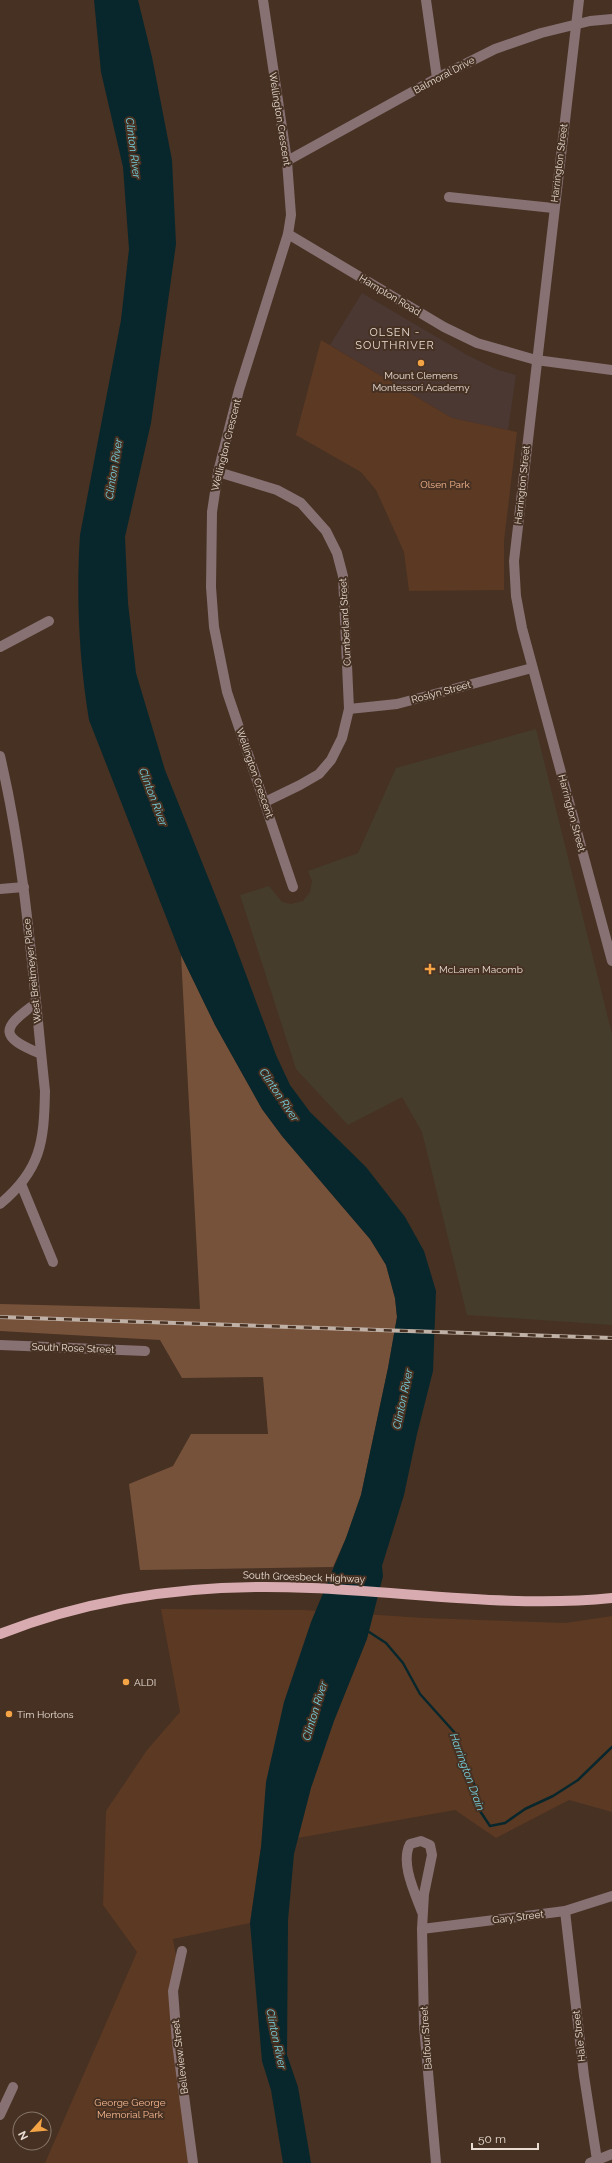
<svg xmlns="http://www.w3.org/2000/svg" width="612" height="2163" viewBox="0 0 612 2163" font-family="Raleway,sans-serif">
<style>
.education{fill:#4c3833}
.medical{fill:#463c2c}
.green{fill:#5c3923}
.forest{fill:#77523b}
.water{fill:#08272c}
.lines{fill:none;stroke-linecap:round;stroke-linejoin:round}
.stream{stroke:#08272c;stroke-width:2.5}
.minor{stroke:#877173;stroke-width:10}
.major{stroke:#d7abaf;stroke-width:10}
.rail-casing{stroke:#c0b1a7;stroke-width:4}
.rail{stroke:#463123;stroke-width:2.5;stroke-dasharray:8;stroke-linecap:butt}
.poi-dot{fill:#f4a444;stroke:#463123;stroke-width:1.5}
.labels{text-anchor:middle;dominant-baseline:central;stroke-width:4;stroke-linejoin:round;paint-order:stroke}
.street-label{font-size:10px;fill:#e9dcd3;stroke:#463123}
.poi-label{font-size:10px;fill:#e9dcd3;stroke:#463123;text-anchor:start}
.park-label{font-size:10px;fill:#f6b78f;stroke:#463123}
.water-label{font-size:11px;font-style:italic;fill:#75d2df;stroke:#463123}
.neighbourhood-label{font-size:11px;letter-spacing:1px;fill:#e9dcd3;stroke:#463123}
</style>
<rect width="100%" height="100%" fill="#463123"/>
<path class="education" d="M362,293L467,355L498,370L516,375L508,430L452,418L330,345Z"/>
<path class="medical" d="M536,729L612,1034V1325L467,1315L422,1132L402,1097L348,1125L296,1069L240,895L269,886L282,902L291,904L303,901L310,892L312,881L308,871L358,853L396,768Z"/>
<g class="green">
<path d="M321,340L452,418L517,432L504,541V590L409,591L404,552L376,490L361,472L296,435Z"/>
<path d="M161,1609L304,1610L424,1618L565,1623L612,1616V1812L569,1800L496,1838L455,1810L298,1838L261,1847L250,1923L173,1939L178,1967L173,1991L193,2163H45L137,1952L103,1905L106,1811L147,1750L180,1712Z"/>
</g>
<path class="forest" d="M181,955L215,1025L262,1109L282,1136L370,1239L386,1265L395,1298L397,1317L388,1368L361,1495L346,1538L333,1567L140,1570L129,1484L173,1466L191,1434H268L263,1377L182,1378L160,1340L0,1331V1304L200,1309Z"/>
<path class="water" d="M94,0H138L152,57L172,160L176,244L151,423L125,537L128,603L136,673L165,770L232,937L276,1055L290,1085L310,1112L366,1167L405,1217L424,1251L436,1291L433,1371L417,1434L404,1495L382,1566L383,1576L367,1639L334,1721L311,1788L294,1854L288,1920L287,2055L298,2087L311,2163H283L271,2090L262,2061L250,1923L261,1847L266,1782L284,1702L311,1622L346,1538L361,1495L388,1368L397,1317L395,1298L386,1265L370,1239L282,1136L262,1109L215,1025L181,955L89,720C79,659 76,597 80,535L121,320L129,249L123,167L101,72Z"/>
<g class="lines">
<path class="stream" d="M366,1630L386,1643L403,1663L420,1694L455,1733L478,1795L480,1811L490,1826L505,1823L525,1809L553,1796L578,1780L612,1747"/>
<g class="minor">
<path d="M263,0L287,161L291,215L288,234L239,390L218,472L212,512L211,587L214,627L227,692L293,887"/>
<path d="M426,0L437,78"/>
<path d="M579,0L514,561L516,596L522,628L612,961"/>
<path d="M287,161L437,78L495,49L541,33L590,21L612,19"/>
<path d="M449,197L553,208"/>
<path d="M288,234L444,327L477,343L536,360L612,370"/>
<path d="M218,472L277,490L301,503L326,531L337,553L343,576L349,709L342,738L331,760L319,774L300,785L265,802"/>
<path d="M0,647L49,621"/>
<path d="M349,709L397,704L532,668"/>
<path d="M0,756C26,866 33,979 45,1091C44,1142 41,1170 0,1204"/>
<path d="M0,889L24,887"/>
<path d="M35,1004C0,1029 0,1037 41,1054"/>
<path d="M21,1184L53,1262"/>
<path d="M0,1345L145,1351"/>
<path d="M565,1911L584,2076L597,2160"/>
<path d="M422,1912C415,1893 400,1863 410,1844L421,1841L430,1845L432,1855L424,1894L422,1929L424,2026L436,2163"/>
<path d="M422,1929L565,1911L612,1896"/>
<path d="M182,1951L173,1991L177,2043L193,2163"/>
<path d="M0,2115L13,2087"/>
<path d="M590,2163L612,2154"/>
</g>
<path class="major" d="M0,1634C98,1595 207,1583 311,1588C411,1592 512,1608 612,1598"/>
<defs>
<path id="rail" d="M0,1317L612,1338"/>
</defs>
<use href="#rail" class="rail-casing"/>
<use href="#rail" class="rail"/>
</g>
<g class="poi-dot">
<circle cx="421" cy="363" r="4"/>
<path d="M428 963h4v4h4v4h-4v4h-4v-4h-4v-4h4z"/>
<circle cx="126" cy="1682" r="4"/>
<circle cx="9" cy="1714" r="4"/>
</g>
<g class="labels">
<g class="street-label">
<text transform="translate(444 75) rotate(-28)">Balmoral Drive</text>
<text transform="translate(280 119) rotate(81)">Wellington Crescent</text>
<text transform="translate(559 163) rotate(-83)">Harrington Street</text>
<text transform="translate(390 295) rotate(31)">Hampton Road</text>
<text transform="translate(226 445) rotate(-76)">Wellington Crescent</text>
<text transform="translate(522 485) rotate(-84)">Harrington Street</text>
<text transform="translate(345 622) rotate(-93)">Cumberland Street</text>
<text transform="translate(441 692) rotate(-15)">Roslyn Street</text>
<text transform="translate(255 773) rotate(71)">Wellington Crescent</text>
<text transform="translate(572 813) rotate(75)">Harrington Street</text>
<text transform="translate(32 971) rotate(-96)">West Breitmeyer Place</text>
<text transform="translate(73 1348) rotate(2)">South Rose Street</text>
<text transform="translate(304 1577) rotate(2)">South Groesbeck Highway</text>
<text transform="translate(518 1917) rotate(-7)">Gary Street</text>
<text transform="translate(579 2036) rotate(-97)">Hale Street</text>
<text transform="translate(426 2038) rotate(-94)">Balfour Street</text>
<text transform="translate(180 2057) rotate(-97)">Belleview Street</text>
</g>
<g class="poi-label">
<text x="421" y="375" text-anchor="middle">Mount Clemens<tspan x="421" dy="12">Montessori Academy</tspan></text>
<text x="439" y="969">McLaren Macomb</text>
<text x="134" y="1682">ALDI</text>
<text x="17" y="1714">Tim Hortons</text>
</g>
<g class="park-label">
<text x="445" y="484">Olsen Park</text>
<text x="130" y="2102">George George<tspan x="130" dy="12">Memorial Park</tspan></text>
</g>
<g class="water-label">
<text transform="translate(133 148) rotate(83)">Clinton River</text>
<text transform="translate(114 469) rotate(-81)">Clinton River</text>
<text transform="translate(153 797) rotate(69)">Clinton River</text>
<text transform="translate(279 1095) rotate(56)">Clinton River</text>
<text transform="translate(403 1399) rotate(-78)">Clinton River</text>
<text transform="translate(315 1711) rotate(-73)">Clinton River</text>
<text transform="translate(467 1772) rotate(70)">Harrington Drain</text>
<text transform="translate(276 2039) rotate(78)">Clinton River</text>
</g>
<g class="neighbourhood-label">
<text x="395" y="332">OLSEN -<tspan x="395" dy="13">SOUTHRIVER</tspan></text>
</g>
</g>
<g transform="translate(32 2131) rotate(243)"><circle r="19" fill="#463123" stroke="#877569"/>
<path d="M0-3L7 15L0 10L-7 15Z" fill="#f4a444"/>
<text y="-6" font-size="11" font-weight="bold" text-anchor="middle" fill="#e9dcd3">N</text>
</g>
<path d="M472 2143v6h66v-6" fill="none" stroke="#e9dcd3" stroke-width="2"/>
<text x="478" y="2143" font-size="12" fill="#e9dcd3" stroke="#463123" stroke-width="3" paint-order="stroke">50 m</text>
</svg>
